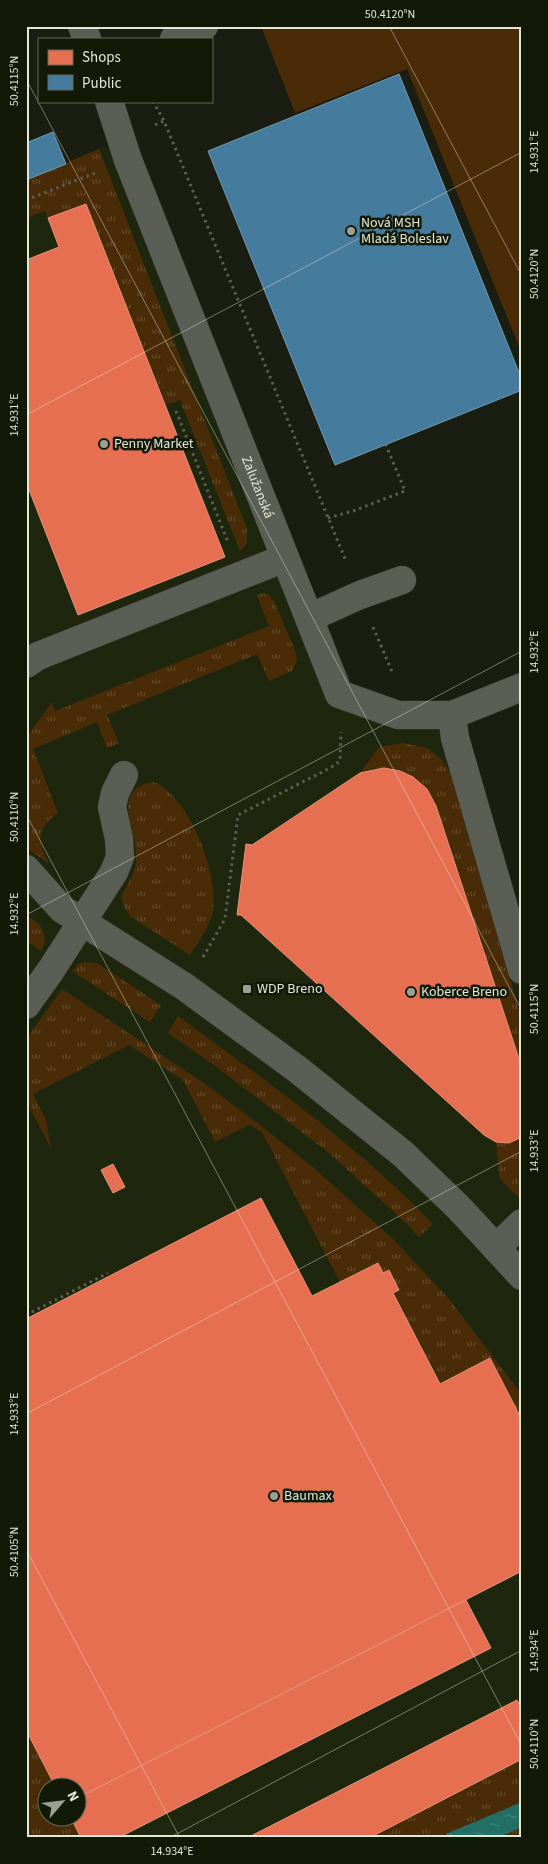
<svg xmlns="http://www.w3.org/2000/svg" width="548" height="1864" viewBox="0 0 548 1864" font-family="'Source Sans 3',sans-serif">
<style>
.built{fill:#1e270e;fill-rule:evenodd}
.grass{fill:url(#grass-tufts)}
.forest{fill:url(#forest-firs)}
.pitch{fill:#492c07}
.water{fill:url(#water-ripples)}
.shops{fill:#e76f51;stroke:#e6937a}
.public{fill:#457b9d;stroke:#749baf}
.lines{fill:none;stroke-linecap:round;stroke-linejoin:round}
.minor-casing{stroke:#35382f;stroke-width:29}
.path{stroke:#5b5e54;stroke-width:3;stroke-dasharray:2.5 4;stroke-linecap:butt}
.minor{stroke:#5b5e55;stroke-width:28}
.ticks{fill:none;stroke:#e2e7da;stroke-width:1;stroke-opacity:0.45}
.poi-dot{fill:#9ca094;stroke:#121906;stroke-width:2}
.labels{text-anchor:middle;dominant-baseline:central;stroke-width:5;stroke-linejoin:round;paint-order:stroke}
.poi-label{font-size:14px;fill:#e2e7da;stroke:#121906;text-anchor:start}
.street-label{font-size:14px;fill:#e2e7da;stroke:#121906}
.neatline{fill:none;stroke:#e2e7da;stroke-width:2}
.ticks-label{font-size:12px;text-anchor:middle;fill:#e2e7da}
</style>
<defs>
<pattern id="grass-tufts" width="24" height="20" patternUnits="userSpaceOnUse" patternTransform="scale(1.25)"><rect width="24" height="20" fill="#492c07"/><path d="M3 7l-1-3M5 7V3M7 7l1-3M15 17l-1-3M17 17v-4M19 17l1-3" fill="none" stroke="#634b2b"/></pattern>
<pattern id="forest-firs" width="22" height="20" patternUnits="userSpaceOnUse" patternTransform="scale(1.25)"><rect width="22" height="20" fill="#492c07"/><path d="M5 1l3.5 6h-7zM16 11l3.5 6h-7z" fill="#634b2b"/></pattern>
<pattern id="water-ripples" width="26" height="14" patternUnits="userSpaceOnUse" patternTransform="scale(1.25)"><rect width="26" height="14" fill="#216f65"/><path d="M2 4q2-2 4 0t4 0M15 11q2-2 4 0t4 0" fill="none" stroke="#41847a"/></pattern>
</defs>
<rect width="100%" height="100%" fill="#1a1d12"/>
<path class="built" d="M121,140L339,684L444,728L522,930V1838H26V180ZM48,1786H78V1816H48Z"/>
<g class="grass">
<path d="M99,149L247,529V543L240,551L180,400L166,405L86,204L48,218L45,211L26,218V180Z"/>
<path d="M263,593L269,595L274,601L296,653L297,660L292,671L269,681L257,654L107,715L119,743L107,748L97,722L33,749L58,813C37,827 36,844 50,864L26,848V738L52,702L55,711L269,626L257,595Z"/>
<path d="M403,743L427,748L442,760L451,774L522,1020V1068L436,806L427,789L384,768L360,773L379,747Z"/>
<path d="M154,782C189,795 222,880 212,915C209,927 197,944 190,955L131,917L124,907L121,897C126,886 135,874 136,862C140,834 107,788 154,782Z"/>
<path d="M26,916C41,922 50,936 41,951L26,941Z"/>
<path d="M85,962L97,963L161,1005L150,1022L72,971L79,964Z"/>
<path d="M62,989L204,1083L256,1122L314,1168L394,1240L449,1299L522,1395V1420L490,1358L440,1384L393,1293L399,1290L389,1270L383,1273L378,1263L340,1282L262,1132L249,1125L215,1142L183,1080L129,1045L33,1094L46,1120L51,1148L26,1101V1039Z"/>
<path d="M178,1016C266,1081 357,1145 433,1224L419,1237L409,1226L328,1152L214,1065L168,1033Z"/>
<path d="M522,1137V1199L521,1200L502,1181L499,1175L496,1142L509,1143Z"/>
<path d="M26,1730L55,1786H48V1816L71,1817L81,1838H26Z"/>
<path d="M522,1759V1802L447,1834L448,1838H402L393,1833L375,1835Z"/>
<path d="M522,1827V1838H497Z"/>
</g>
<path class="forest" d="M393,1833L402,1838H369L375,1835Z"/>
<path class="pitch" d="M261,26H522V354L407,69L295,113Z"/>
<path class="water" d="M522,1802V1827L497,1838H448L446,1834Z"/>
<g class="shops">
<path d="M86,204L225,557L78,615L26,482V260L59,247L48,218Z"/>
<path d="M384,768L400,771L413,777L427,789L436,806L522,1068V1137L509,1143L496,1142L484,1135L241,915H237L246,844L252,845L360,773Z"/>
<path d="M113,1164L125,1187L113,1193L101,1170Z"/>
<path d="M261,1198L312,1296L378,1263L383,1273L389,1270L399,1290L393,1293L440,1384L490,1358L522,1420V1571L78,1798V1786H55L26,1730V1319Z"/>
<path d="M466,1600L491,1648L118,1838H81L70,1816H78V1798Z"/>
<path d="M517,1700L522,1710V1759L375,1835L369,1838H247Z"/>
</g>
<g class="public">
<path d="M399,74L522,380V390L335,465L208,151Z"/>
<path d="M53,132L66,164L26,180V143Z"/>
</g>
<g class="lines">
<defs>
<g id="minor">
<path d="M82,26L87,39"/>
<path d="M174,39L204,26"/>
<path id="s1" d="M109,101L128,160L339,694L398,715H452L522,687"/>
<path d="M309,618L360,595L402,580"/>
<path d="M26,664L38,656L285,558"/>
<path d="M452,715L455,738L522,970"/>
<path d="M26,869L62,909L185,987L297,1069L403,1154L459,1208L522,1276"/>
<path d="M26,1005L51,970L114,872L120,857L119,839L112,807L115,793L124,775"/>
<path d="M496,1248L522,1223"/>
</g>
</defs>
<use href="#minor" class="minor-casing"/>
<g class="path">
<path d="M153,101L164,121"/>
<path d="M155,125L164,121L346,561"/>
<path d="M26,200L95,173"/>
<path d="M176,411L228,542"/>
<path d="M328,518L353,511L405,491L386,445"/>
<path d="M373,627L393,674"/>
<path d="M203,957L225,919L238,815L330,768L340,761L341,732"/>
<path d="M26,1315L108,1273"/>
</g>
<use href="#minor" class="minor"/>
</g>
<path class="ticks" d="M389,26L522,276M26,79L522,1011M26,415L522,152M26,814L522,1746M26,915L522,651M26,1414L522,1151M26,1549L180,1838M169,1838L522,1650"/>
<g class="poi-dot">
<circle cx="351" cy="231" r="5"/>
<circle cx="104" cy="444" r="5"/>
<rect x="242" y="984" width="10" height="10" rx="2.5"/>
<circle cx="411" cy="992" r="5"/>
<circle cx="274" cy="1496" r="5"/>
</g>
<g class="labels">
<g class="poi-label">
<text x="361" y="223">Nová MSH<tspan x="361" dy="16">Mladá Boleslav</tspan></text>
<text x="114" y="444">Penny Market</text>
<text x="257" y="989">WDP Breno</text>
<text x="421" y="992">Koberce Breno</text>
<text x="284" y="1496">Baumax</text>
</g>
<g class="street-label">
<text stroke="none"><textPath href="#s1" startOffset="414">Zalužanská</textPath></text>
</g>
</g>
<rect width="548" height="1864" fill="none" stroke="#121906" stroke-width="55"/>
<rect x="38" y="38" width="175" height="65" fill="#121906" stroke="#656b5b"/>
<rect x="48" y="50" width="25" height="15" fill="#e76f51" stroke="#656b5b"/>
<text x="82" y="62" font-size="15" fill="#e2e7da">Shops</text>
<rect x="48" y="75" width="25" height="15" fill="#457b9d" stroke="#656b5b"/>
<text x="82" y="88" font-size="15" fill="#e2e7da">Public</text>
<g transform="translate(62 1802) rotate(62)"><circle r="24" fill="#121906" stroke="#656b5b"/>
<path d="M0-4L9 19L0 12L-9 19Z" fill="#9ca094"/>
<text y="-8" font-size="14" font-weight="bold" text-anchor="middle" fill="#e2e7da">N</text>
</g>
<rect x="28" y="28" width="492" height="1808" class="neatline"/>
<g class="ticks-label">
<text x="390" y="18">50.4120°N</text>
<text transform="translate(14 81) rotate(-90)" y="4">50.4115°N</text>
<text transform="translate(534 152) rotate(-90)" y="4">14.931°E</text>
<text transform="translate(534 274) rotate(-90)" y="4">50.4120°N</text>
<text transform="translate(14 415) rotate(-90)" y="4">14.931°E</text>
<text transform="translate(534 652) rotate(-90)" y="4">14.932°E</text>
<text transform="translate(14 817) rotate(-90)" y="4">50.4110°N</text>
<text transform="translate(14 914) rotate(-90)" y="4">14.932°E</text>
<text transform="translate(534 1009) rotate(-90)" y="4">50.4115°N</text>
<text transform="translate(534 1151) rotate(-90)" y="4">14.933°E</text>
<text transform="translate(14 1414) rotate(-90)" y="4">14.933°E</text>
<text transform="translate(14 1552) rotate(-90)" y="4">50.4105°N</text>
<text transform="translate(534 1651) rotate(-90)" y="4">14.934°E</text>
<text transform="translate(534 1744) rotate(-90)" y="4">50.4110°N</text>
<text x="172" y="1855">14.934°E</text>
</g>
</svg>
